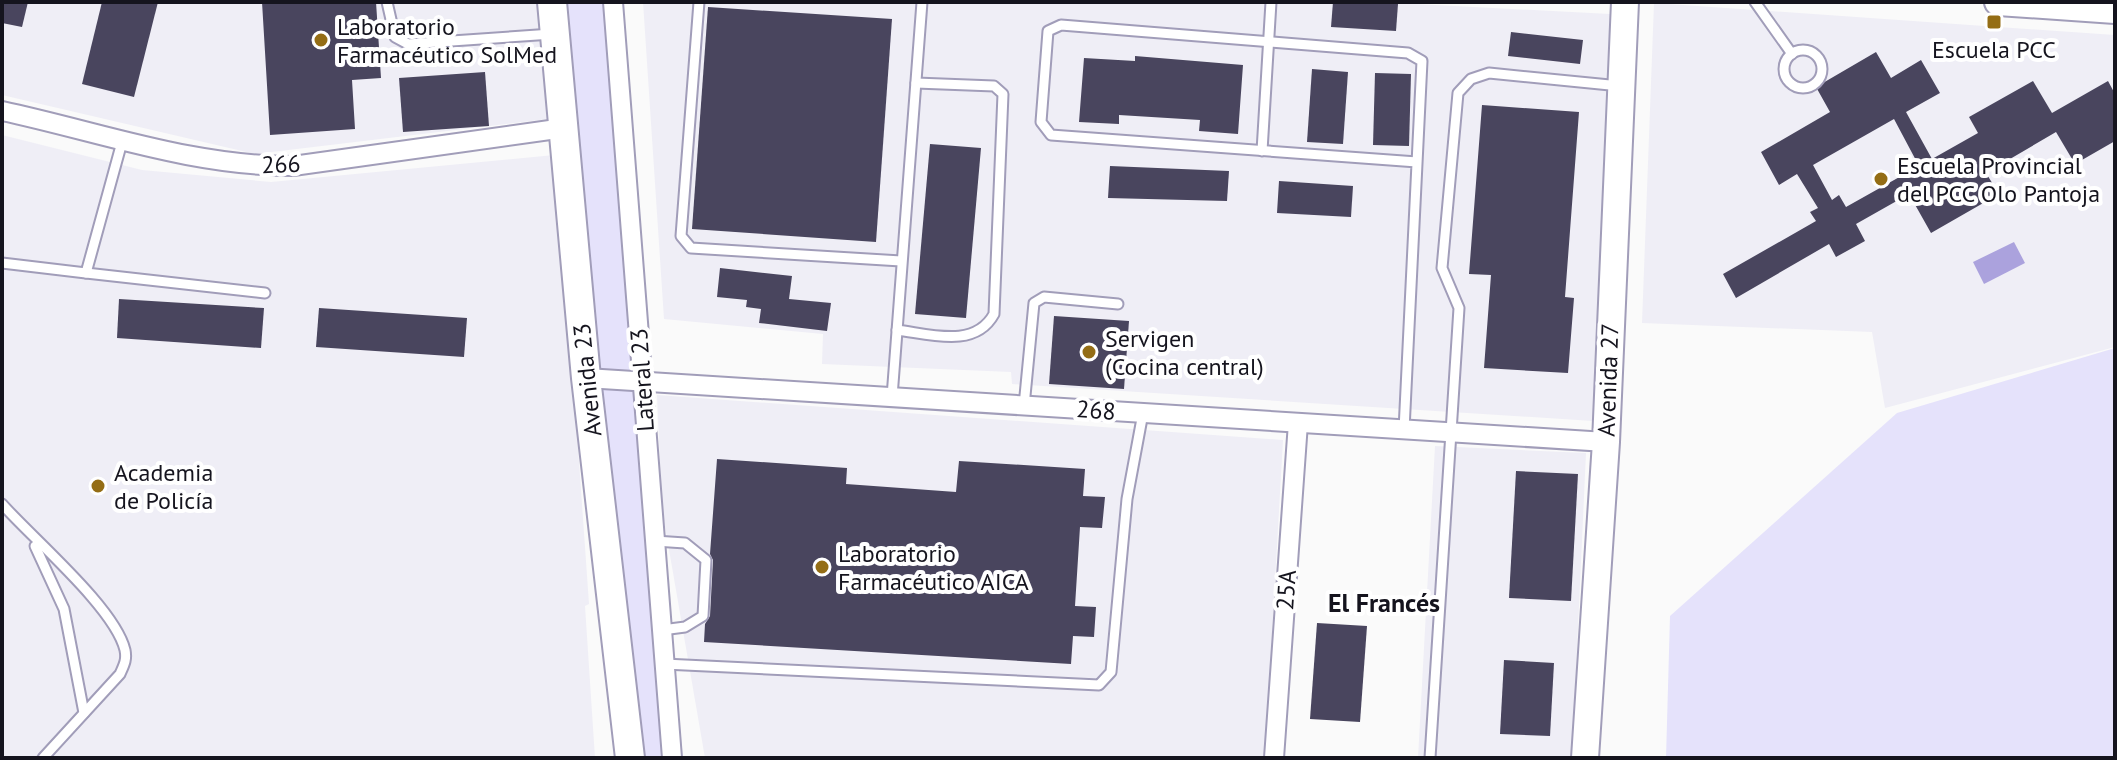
<svg xmlns="http://www.w3.org/2000/svg" width="2117" height="760" viewBox="0 0 2117 760" font-family="'PT Sans',sans-serif">
<style>
.built{fill:#efeef6}
.green{fill:#e5e2fb}
.water{fill:#aba2dd}
.building{fill:#49455e;fill-rule:evenodd}
.lines{fill:none;stroke-linecap:round;stroke-linejoin:round}
.lane-casing{stroke:#a19db9;stroke-width:13}
.street-casing{stroke:#a19db9;stroke-width:22}
.secondary-casing{stroke:#a19db9;stroke-width:30}
.primary-casing{stroke:#a19db9;stroke-width:32}
.lane{stroke:#fff;stroke-width:9}
.street{stroke:#fff;stroke-width:18}
.secondary{stroke:#fff;stroke-width:26}
.primary{stroke:#fff;stroke-width:28}
.poi-dot{fill:#946d15;stroke:#fff;stroke-width:3}
.labels{text-anchor:middle;dominant-baseline:central;stroke-width:8;stroke-linejoin:round;paint-order:stroke}
.poi-label{font-size:24px;fill:#15141e;stroke:#fff;text-anchor:start}
.street-label{font-size:24px;fill:#15141e;stroke:#fff}
.neighbourhood-label{font-size:26px;font-weight:bold;fill:#15141e;stroke:#fff}
</style>
<rect width="100%" height="100%" fill="#fafafa"/>
<g class="built">
<path d="M2,2H538L548,119L255,154L2,95Z"/>
<path d="M643,2H1378L1610,14L1593,421L1012,384L1011,372L822,364L823,334L664,319Z"/>
<path d="M1654,3L2115,35V347L1885,408L1872,332L1642,323Z"/>
<path d="M2,135L142,170L271,182L554,155L558,162L589,604L585,606L595,758H2Z"/>
<path d="M657,395L1283,440L1265,758H705L662,509Z"/>
<path d="M1435,446L1586,453L1572,758H1418Z"/>
</g>
<g class="green">
<path d="M556,2H609L683,758H631Z"/>
<path d="M2115,348V758H1666L1670,616L1897,413Z"/>
</g>
<path class="water" d="M2014,242L2025,263L1984,284L1973,262Z"/>
<g class="building">
<path d="M2,2H28L22,27L2,23Z"/>
<path d="M102,2H158L134,97L82,84Z"/>
<path d="M262,2H376L381,78L352,80L355,129L270,135Z"/>
<path d="M1333,2L1398,4L1396,31L1331,27Z"/>
<path d="M708,7L892,19L876,242L692,229Z"/>
<path d="M1511,32L1583,40L1580,64L1508,56Z"/>
<path d="M1876,52L1891,78L1921,60L1940,93L1906,112L1932,159L1978,133L1969,117L2033,81L2052,113L2108,81L2115,94V141L2075,164L2056,132L1986,173L1999,194L1931,233L1909,194L1856,224L1865,241L1836,257L1829,244L1736,298L1723,274L1816,221L1810,212L1818,208L1797,174L1779,185L1761,152L1830,112L1816,87ZM1894,119L1919,166L1846,207L1839,195L1832,200L1813,165Z"/>
<path d="M1135,56L1243,65L1238,134L1199,131L1200,120L1119,115V124L1079,122L1084,58L1135,61Z"/>
<path d="M1312,69L1348,72L1343,144L1307,142Z"/>
<path d="M485,72L489,126L403,132L399,78Z"/>
<path d="M1375,73L1411,74L1409,146L1373,145Z"/>
<path d="M1482,105L1579,112L1565,297L1574,298L1568,373L1484,368L1491,275L1469,274Z"/>
<path d="M930,144L981,148L966,318L915,314Z"/>
<path d="M1110,166L1229,171L1227,201L1108,198Z"/>
<path d="M1279,181L1353,186L1351,217L1277,213Z"/>
<path d="M720,268L792,276L789,299L831,303L827,331L759,323L761,309L746,307L747,300L717,297Z"/>
<path d="M119,299L264,308L261,348L117,338Z"/>
<path d="M319,308L467,318L464,357L316,347Z"/>
<path d="M1054,316L1129,321L1124,389L1049,384Z"/>
<path d="M717,459L847,468L846,484L956,492L959,461L1085,469L1083,496L1105,497L1102,528L1080,527L1075,606L1096,607L1094,637L1073,636L1071,664L704,642L705,624L710,616L713,560L710,554Z"/>
<path d="M1516,471L1578,474L1571,601L1509,598Z"/>
<path d="M1317,623L1367,626L1360,722L1310,719Z"/>
<path d="M1504,660L1554,663L1550,736L1500,734Z"/>
</g>
<g class="lines">
<defs>
<g id="lane">
<path d="M387,2L395,37L408,44L552,34"/>
<path d="M699,2L681,236L691,248L901,261"/>
<path d="M1755,2L1792,54"/>
<circle cx="1803" cy="69" r="19"/>
<path d="M1262,151L1271,2"/>
<path d="M2,263L86,273L122,142"/>
<path d="M86,273L265,293"/>
<path d="M897,330C930,334 975,349 994,314L1003,94L994,86L916,83"/>
<path d="M892,397L922,2"/>
<path d="M1024,406L1034,303L1044,297L1118,304"/>
<path d="M1404,430L1422,61L1408,53L1061,25L1048,31L1041,122L1051,135L1417,162"/>
<path d="M2,504C33,539 115,608 125,650C127,660 124,665 120,674L43,758"/>
<path d="M655,541L685,543L706,560L703,616L685,627L662,630"/>
<path d="M35,546L64,609L84,713"/>
<path d="M664,664L1099,685L1111,672L1127,499L1143,413"/>
<path d="M1430,758L1459,308L1442,268L1458,93L1471,79L1489,73L1620,86"/>
</g>
<g id="street">
<path d="M613,2L672,758"/>
<path d="M2,111C100,132 191,166 293,166L564,128"/>
<path d="M586,378L1606,442"/>
<path d="M1274,758L1298,423"/>
</g>
<g id="secondary">
<path d="M1998,2L2115,10"/>
<path d="M1585,758L1606,442L1625,2"/>
</g>
<path id="primary" d="M552,2L586,378L630,758"/>
</defs>
<use href="#lane" class="lane-casing"/>
<use href="#street" class="street-casing"/>
<use href="#secondary" class="secondary-casing"/>
<use href="#primary" class="primary-casing"/>
<use href="#lane" class="lane"/>
<use href="#street" class="street"/>
<use href="#secondary" class="secondary"/>
<use href="#primary" class="primary"/>
</g>
<g class="poi-dot">
<rect x="1986" y="14" width="16" height="16" rx="4"/>
<circle cx="321" cy="40" r="8"/>
<circle cx="1881" cy="179" r="8"/>
<circle cx="1089" cy="352" r="8"/>
<circle cx="98" cy="486" r="8"/>
<circle cx="822" cy="567" r="8"/>
</g>
<g class="labels">
<g class="poi-label">
<text x="337" y="26">Laboratorio<tspan x="337" dy="28">Farmacéutico SolMed</tspan></text>
<text x="1994" y="49" text-anchor="middle">Escuela PCC</text>
<text x="1897" y="165">Escuela Provincial<tspan x="1897" dy="28">del PCC Olo Pantoja</tspan></text>
<text x="1105" y="338">Servigen<tspan x="1105" dy="28">(Cocina central)</tspan></text>
<text x="114" y="472">Academia<tspan x="114" dy="28">de Policía</tspan></text>
<text x="838" y="553">Laboratorio<tspan x="838" dy="28">Farmacéutico AICA</tspan></text>
</g>
<g class="street-label">
<text transform="translate(281 164) rotate(-2)">266</text>
<text transform="translate(587 380) rotate(-96)">Avenida 23</text>
<text transform="translate(642 380) rotate(-94)">Lateral 23</text>
<text transform="translate(1608 380) rotate(-88)">Avenida 27</text>
<text transform="translate(1096 410) rotate(4)">268</text>
<text transform="translate(1286 590) rotate(-86)">25A</text>
</g>
<g class="neighbourhood-label">
<text x="1384" y="602">El Francés</text>
</g>
</g>
<rect width="2117" height="760" fill="none" stroke="#15141e" stroke-width="8"/>
</svg>
